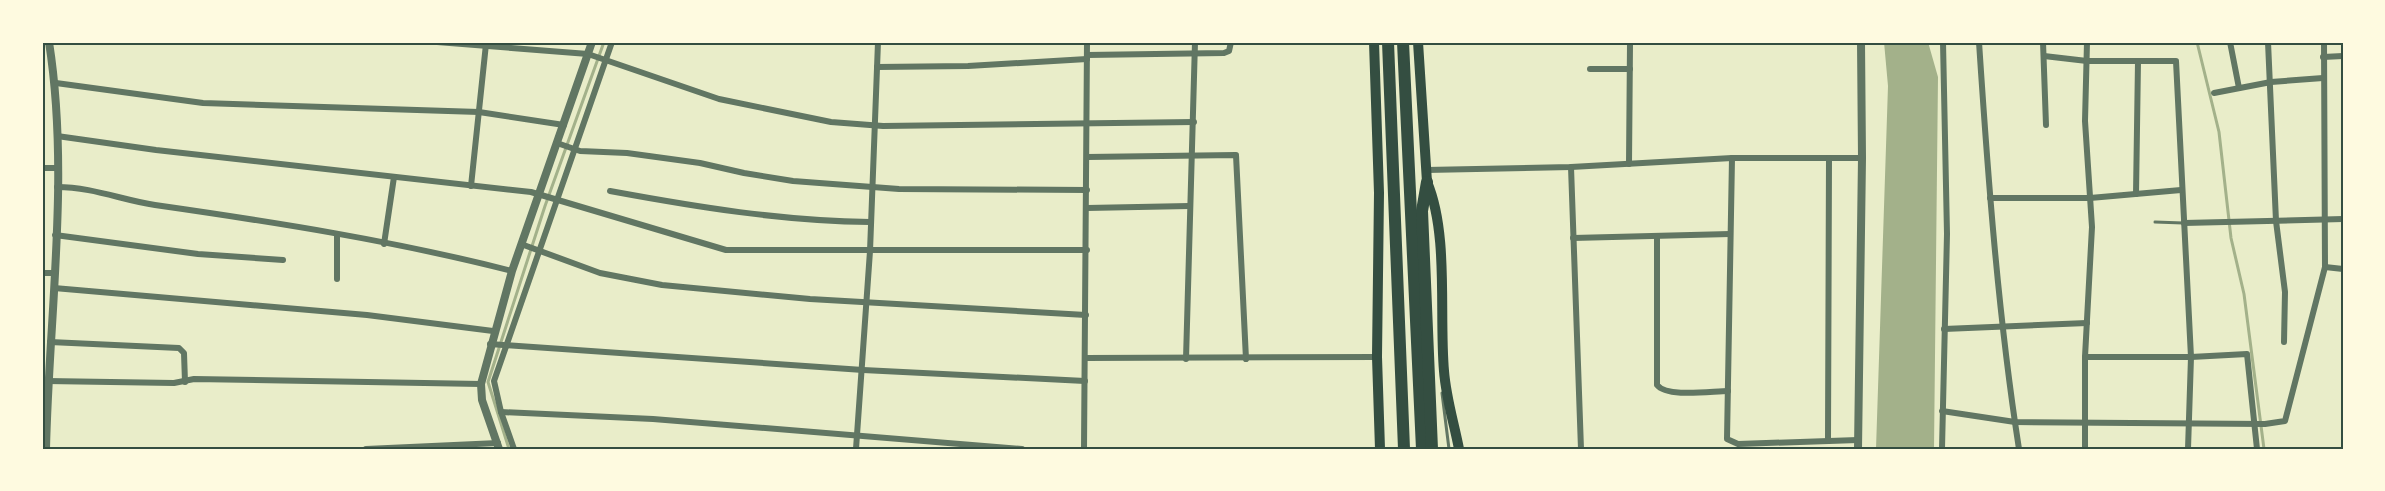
<svg xmlns="http://www.w3.org/2000/svg" width="2385" height="491" viewBox="0 0 2385 491" font-family="Montserrat,sans-serif">
<style>
.water{fill:#a3b18a}
.lines{fill:none;stroke-linecap:round;stroke-linejoin:round}
.stream{stroke:#a3b18a;stroke-width:3}
.service{stroke:#617663;stroke-width:3}
.minor{stroke:#617663;stroke-width:6}
.tertiary{stroke:#617663;stroke-width:8}
.trunk{stroke:#344e41;stroke-width:10}
.motorway{stroke:#344e41;stroke-width:12}
.neatline{fill:none;stroke:#344e41;stroke-width:2}
</style>
<rect width="100%" height="100%" fill="#e9edc9"/>
<path class="water" d="M1884,42H1928L1938,77L1934,449H1876L1888,86Z"/>
<g class="lines">
<g class="stream">
<path d="M2197,42L2219,132L2231,238L2244,294L2264,449"/>
<path d="M509,449L488,382L545,206L604,42"/>
</g>
<g class="service">
<path d="M2155,222L2183,223"/>
<path d="M1442,393L1449,449"/>
</g>
<g class="minor">
<path d="M437,42L588,54L719,99L831,122L883,126L1194,122"/>
<path d="M1979,42C1988,178 1998,314 2019,449"/>
<path d="M2043,42L2046,125"/>
<path d="M2230,42L2239,88"/>
<path d="M2268,42L2276,221L2285,292L2284,342"/>
<path d="M1087,55L1224,53L1229,51L1231,42"/>
<path d="M2044,56L2087,61H2176L2191,357L2188,449"/>
<path d="M2323,57L2343,56"/>
<path d="M877,67L968,66L1087,59"/>
<path d="M1590,69H1630"/>
<path d="M56,83L203,103L479,112L564,125"/>
<path d="M2214,93L2271,82L2323,78"/>
<path d="M57,136L156,150L531,192L726,250H1087"/>
<path d="M557,143L580,151L627,153L700,163L744,173L793,181L899,189L1087,190"/>
<path d="M1087,157L1236,155L1246,359"/>
<path d="M1732,158L1727,439L1738,444L1858,440"/>
<path d="M1629,164L1630,44"/>
<path d="M1571,167L1581,449"/>
<path d="M42,168H57"/>
<path d="M1426,170L1571,167L1732,158H1862"/>
<path d="M471,186L486,44"/>
<path d="M57,187C92,187 122,200 155,205C274,222 395,241 512,271"/>
<path d="M610,191C697,207 782,221 870,222"/>
<path d="M2136,194L2138,62"/>
<path d="M1990,198H2090L2181,190"/>
<path d="M1087,208L1189,206"/>
<path d="M2184,223L2343,219"/>
<path d="M55,235L198,254L283,260"/>
<path d="M1657,236V385C1667,398 1712,391 1728,391"/>
<path d="M1573,238L1730,234"/>
<path d="M384,244L394,177"/>
<path d="M521,244L600,273L662,285L810,299L1086,315"/>
<path d="M2325,267L2343,269"/>
<path d="M42,273H55"/>
<path d="M337,279V236"/>
<path d="M54,288L367,315L493,331"/>
<path d="M1944,329L2087,323"/>
<path d="M50,342L179,348L184,353L185,382"/>
<path d="M490,344L863,370L1085,381"/>
<path d="M2085,357H2191L2247,354L2257,449"/>
<path d="M1086,358L1377,357"/>
<path d="M1186,359L1195,42"/>
<path d="M47,381L174,383L194,379L481,384"/>
<path d="M1942,411L2015,422L2265,424L2285,421L2325,267L2324,42"/>
<path d="M501,412L653,419L1022,449"/>
<path d="M1828,441L1829,158"/>
<path d="M366,449L498,443"/>
<path d="M514,449L501,412L494,381L612,42"/>
<path d="M856,449L870,251L878,42"/>
<path d="M1084,449L1087,42"/>
<path d="M1942,449L1947,234L1943,42"/>
<path d="M2085,449V357L2092,227L2085,121L2087,42"/>
</g>
<g class="tertiary">
<path d="M46,449C49,314 70,176 49,42"/>
<path d="M499,449L482,400L481,384L512,271L592,42"/>
<path d="M1858,449L1862,158L1861,42"/>
</g>
<g class="trunk">
<path d="M1374,42L1379,193L1377,357L1380,449"/>
<path d="M1418,42L1427,182C1449,234 1439,314 1444,371C1446,398 1454,423 1459,449"/>
</g>
<g class="motorway">
<path d="M1388,42L1404,449"/>
<path d="M1403,42L1422,449"/>
<path d="M1427,182L1422,211L1432,449"/>
</g>
</g>
<rect width="2385" height="491" fill="none" stroke="#fefae0" stroke-width="87"/>
<rect x="44" y="44" width="2298" height="404" class="neatline"/>
</svg>
